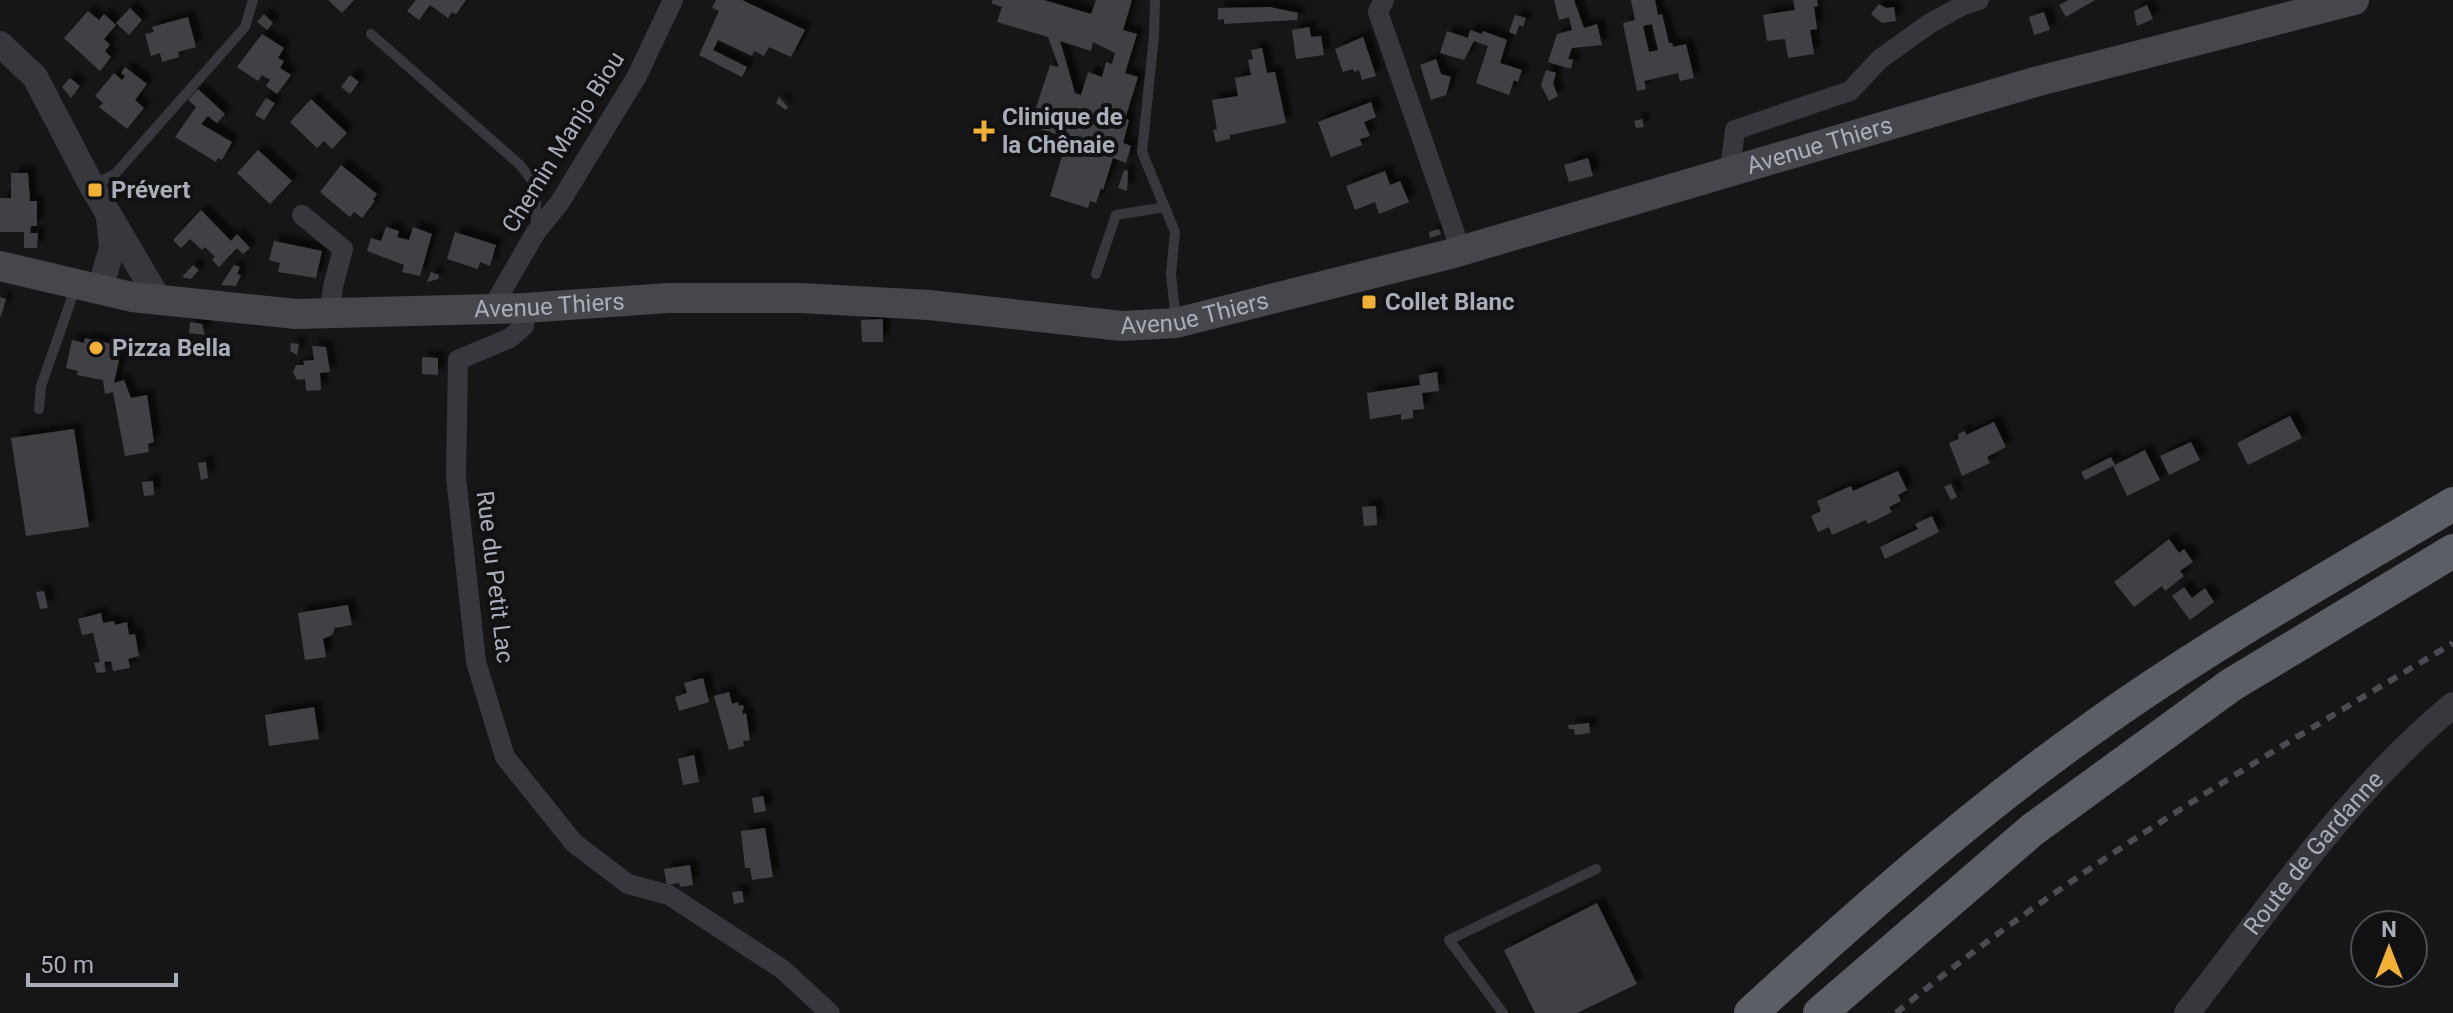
<svg xmlns="http://www.w3.org/2000/svg" width="2453" height="1013" viewBox="0 0 2453 1013" font-family="Roboto,sans-serif">
<style>
.building{fill:#404145;fill-rule:evenodd;filter:url(#shadow)}
.lines{fill:none;stroke-linecap:round;stroke-linejoin:round}
.service{stroke:#37383d;stroke-width:10}
.minor{stroke:#37383d;stroke-width:20}
.tertiary{stroke:#37383d;stroke-width:26}
.secondary{stroke:#45474d;stroke-width:30}
.trunk{stroke:#5b5e65;stroke-width:34}
.rail{stroke:#4a4c52;stroke-width:6;stroke-dasharray:10 8;stroke-linecap:butt}
.poi-dot{fill:#f2b134;stroke:#111113;stroke-width:3}
.labels{text-anchor:middle;dominant-baseline:central;stroke-width:8;stroke-linejoin:round;paint-order:stroke}
.poi-label{font-size:24px;font-weight:bold;fill:#a8adb8;stroke:#111113;text-anchor:start}
.street-label{font-size:24px;fill:#a8adb8;stroke:#111113}
</style>
<defs>
<filter id="shadow"><feDropShadow dx="7" dy="-7" stdDeviation="2" flood-color="#0009"/></filter>
</defs>
<rect width="100%" height="100%" fill="#161618"/>
<g class="building">
<path d="M328,0H354L342,13Z"/>
<path d="M416,0H466L456,14L452,12L448,18L430,5L419,20L407,11Z"/>
<path d="M716,0H742L805,30L791,57L769,47L764,56L754,51L752,56L718,40L713,50L747,67L742,77L699,55L719,11L712,8Z"/>
<path d="M993,0H1044L1091,14L1096,0H1132L1123,30L1137,34L1125,73L1138,77L1125,119L1129,120L1123,143L1131,146L1126,163L1113,158L1103,190L1101,188L1096,203L1090,201L1088,208L1050,196L1069,133L1063,131L1062,136L1030,126L1050,65L1059,67L1048,37L997,22L1002,7L991,3ZM1060,41L1091,51L1093,42L1115,53L1112,64L1106,62L1102,77L1088,72L1081,95L1075,93Z"/>
<path d="M1554,0H1574L1584,28L1597,24L1602,45L1572,48L1568,59L1573,60L1571,69L1548,62L1557,34L1572,30L1569,17L1559,20Z"/>
<path d="M1631,0H1655L1658,15L1662,14L1669,43H1672L1673,47L1686,44L1694,78L1680,81L1678,73L1644,81L1646,89L1637,91L1623,23L1635,20ZM1652,24L1658,50L1649,52L1643,26Z"/>
<path d="M1793,0H1817L1818,6L1814,7L1817,29L1810,30L1814,54L1788,58L1785,39L1767,41L1763,15L1795,10Z"/>
<path d="M2069,0H2095L2066,17L2059,5Z"/>
<path d="M1879,4L1886,8L1894,7L1896,21L1882,23L1871,14Z"/>
<path d="M2147,5L2153,19L2137,26L2134,11Z"/>
<path d="M1270,7L1298,13L1297,20L1224,24V19L1218,20V8Z"/>
<path d="M130,8L142,20L129,35L116,23Z"/>
<path d="M88,11L99,20L104,14L116,25L104,39L110,45L105,51L111,57L100,71L64,38Z"/>
<path d="M2044,12L2050,30L2034,35L2029,17Z"/>
<path d="M264,14L273,23L267,30L257,22Z"/>
<path d="M1515,15L1526,18L1523,27L1519,25L1516,35L1509,32Z"/>
<path d="M188,17L196,47L178,52L179,57L162,62L160,53L151,56L145,34L154,32L152,27Z"/>
<path d="M1309,27L1311,37L1321,36L1324,55L1296,59L1292,30Z"/>
<path d="M1470,30L1482,34L1483,31L1507,40L1500,63L1522,70L1518,82L1514,80L1509,95L1476,83L1488,46L1474,41L1464,60L1440,53L1447,31L1468,38Z"/>
<path d="M262,34L284,48L278,58L284,61L280,68L291,75L277,94L266,86L270,80L262,75L258,81L237,67Z"/>
<path d="M1363,37L1376,76L1362,80L1359,70L1354,72L1353,69L1343,72L1335,49Z"/>
<path d="M1262,48L1267,73L1275,72L1286,123L1230,135V139L1216,142L1213,130L1217,129L1212,100L1238,96L1235,78L1251,75L1248,60L1253,59L1251,50Z"/>
<path d="M1436,59L1441,74L1451,77L1446,95L1431,100L1420,65Z"/>
<path d="M125,67L147,84L135,100L144,108L127,129L99,107L103,103L95,96L114,73L122,80L125,76L121,73Z"/>
<path d="M1546,70L1556,73L1553,84L1558,96L1549,101L1541,85Z"/>
<path d="M350,75L359,82L350,94L341,87Z"/>
<path d="M70,78L80,86L71,98L62,87Z"/>
<path d="M198,89L225,114L217,123L208,116L201,124L232,142L222,160L218,158L216,162L175,137L196,107L188,100Z"/>
<path d="M779,97L788,107L786,110L776,103Z"/>
<path d="M266,98L275,103L264,120L255,115Z"/>
<path d="M311,99L347,133L332,149L324,141L317,148L290,122Z"/>
<path d="M1371,102L1376,117L1364,122L1370,136L1360,139L1362,145L1331,157L1318,122Z"/>
<path d="M1642,119L1644,127L1636,128L1634,121Z"/>
<path d="M258,150L292,181L270,204L237,173Z"/>
<path d="M1588,158L1593,176L1569,182L1564,165Z"/>
<path d="M341,165L377,194L373,200L375,201L362,218L354,212L350,217L320,192Z"/>
<path d="M1124,170L1128,171L1127,191L1118,188Z"/>
<path d="M1385,171L1390,185L1400,181L1409,202L1379,214L1375,202L1355,210L1346,186Z"/>
<path d="M11,173H28L30,201H37V226H31L30,233H38L37,248H24V232H0V198H11Z"/>
<path d="M201,210L231,241L237,234L250,248L243,254L237,248L219,267L212,260L215,257L205,247L202,250L190,239L181,248L173,240Z"/>
<path d="M386,227L399,231L397,237L409,240L413,227L432,234L420,276L402,272L404,265L367,251L371,238L381,241Z"/>
<path d="M1439,229L1441,234L1430,238L1429,232Z"/>
<path d="M455,232L496,245L490,266L480,262L478,269L447,259Z"/>
<path d="M274,241L322,251L316,278L278,272L280,263L269,260Z"/>
<path d="M193,265L199,270L191,279L182,277Z"/>
<path d="M234,265L240,267L237,274L241,275L236,286L221,285Z"/>
<path d="M431,272L439,275L438,279L427,282Z"/>
<path d="M0,297L6,299L1,316H0Z"/>
<path d="M883,319V342H862L861,320Z"/>
<path d="M190,322L202,324L205,335L189,333Z"/>
<path d="M85,338L122,346L114,383L124,380L131,398L147,395L154,442L148,444L149,452L125,456L113,392L105,394L103,380L77,375L78,371L66,368L72,340L84,343Z"/>
<path d="M291,343L299,344L297,355L290,351Z"/>
<path d="M312,346L326,347L330,372L320,373L321,390L306,391L305,379L297,380L293,372L296,365H304L303,361L314,360Z"/>
<path d="M422,357L438,358V375L422,374Z"/>
<path d="M1437,372L1439,391L1422,393L1424,409L1413,410V418L1401,420V414L1370,419L1367,393L1420,385L1419,375Z"/>
<path d="M2290,416L2302,438L2248,465L2237,443Z"/>
<path d="M1994,422L2006,447L1987,457L1990,463L1962,476L1949,443L1959,439L1958,434L1965,431L1966,435Z"/>
<path d="M74,429L89,527L26,536L11,438Z"/>
<path d="M2191,442L2200,460L2169,475L2160,456Z"/>
<path d="M2145,450L2160,480L2127,496L2113,466L2085,480L2081,472L2111,457L2115,465Z"/>
<path d="M206,462L208,478L201,480L198,463Z"/>
<path d="M1898,471L1907,490L1898,495L1901,501L1889,507L1892,512L1868,524L1866,520L1832,535L1829,527L1818,532L1811,516L1821,511L1817,501L1851,486L1853,491Z"/>
<path d="M153,481L154,495L144,496L142,482Z"/>
<path d="M1951,484L1957,497L1951,500L1944,487Z"/>
<path d="M1376,506L1377,525L1364,526L1362,507Z"/>
<path d="M1932,516L1939,532L1885,559L1880,547L1918,529L1915,524Z"/>
<path d="M2169,539L2179,553L2184,549L2193,562L2180,571L2184,576L2165,591L2162,586L2134,607L2114,582Z"/>
<path d="M2184,587L2192,598L2205,588L2214,602L2190,620L2172,596Z"/>
<path d="M44,591L48,608L40,609L36,592Z"/>
<path d="M348,605L352,625L335,628L332,635L323,639L326,657L305,660L298,613Z"/>
<path d="M101,613L103,623L114,621L115,625L127,622L129,635L135,634L139,656L128,659L130,668L113,671L111,661L104,662L106,672L97,673L94,663L100,662L93,633L82,635L78,619Z"/>
<path d="M703,678L709,702L679,711L675,697L687,693L684,683Z"/>
<path d="M729,692L732,704L738,702L739,706L743,705L744,709L742,710L743,714L746,713L750,740L743,741L744,746L729,750L714,696Z"/>
<path d="M314,707L319,739L269,746L265,715Z"/>
<path d="M1589,723L1590,733L1575,735L1574,729H1569L1568,725Z"/>
<path d="M694,755L699,782L683,785L678,759Z"/>
<path d="M763,796L766,811L754,813L752,798Z"/>
<path d="M765,828L773,877L752,880L750,868H745L741,831Z"/>
<path d="M690,865L693,885L680,887L679,883L667,885L664,869Z"/>
<path d="M742,891L744,902L734,904L732,892Z"/>
<path d="M1597,903L1637,984L1577,1013H1535L1504,950Z"/>
</g>
<g class="lines">
<g class="service">
<path d="M1155,0L1154,36L1142,152L1175,232L1171,274L1176,321"/>
<path d="M371,34L520,165L536,186V230"/>
<path d="M94,185L115,174L245,27L253,0"/>
<path d="M1096,274L1116,215L1165,207"/>
<path d="M39,409L41,386L76,286"/>
<path d="M1503,1013L1449,940L1596,869"/>
</g>
<g class="minor">
<path d="M1384,0L1378,12L1461,251"/>
<path d="M1730,170L1735,130L1850,91L1880,59L1929,24L1963,5L1979,0"/>
<path d="M302,215L343,249L333,287L330,313"/>
<path d="M492,308L536,232L560,202L637,76L673,0"/>
<path d="M525,308L524,326L510,338L458,360L456,477L476,662L505,757L574,843L628,884L669,895L782,969L830,1013"/>
</g>
<g class="tertiary">
<path d="M0,44L35,77L92,186L159,300"/>
<path d="M100,289L112,248L109,218"/>
<path id="s1" d="M2187,1013C2271,906 2348,792 2453,705"/>
</g>
<path class="secondary" id="s2" d="M0,266L132,297L296,314L525,308L668,298H800L929,305L1122,326L1176,323L1450,254L2035,82L2354,0"/>
<g class="trunk">
<path d="M1751,1013C1859,914 1968,817 2087,732C2203,648 2330,577 2453,504"/>
<path d="M1820,1013L2032,830L2231,685L2453,551"/>
</g>
<path class="rail" d="M1896,1013C2069,870 2262,758 2453,643"/>
</g>
<g class="poi-dot">
<path d="M980 119h8v8h8v8h-8v8h-8v-8h-8v-8h8z"/>
<rect x="87" y="182" width="16" height="16" rx="4"/>
<rect x="1361" y="294" width="16" height="16" rx="4"/>
<circle cx="96" cy="348" r="8"/>
</g>
<g class="labels">
<g class="poi-label">
<text x="1002" y="117">Clinique de<tspan x="1002" dy="28">la Chênaie</tspan></text>
<text x="111" y="190">Prévert</text>
<text x="1385" y="302">Collet Blanc</text>
<text x="112" y="348">Pizza Bella</text>
</g>
<g class="street-label">
<text transform="translate(563 142) rotate(-58)">Chemin Manjo Biou</text>
<text stroke="none"><textPath href="#s2" startOffset="1850">Avenue Thiers</textPath></text>
<text stroke="none"><textPath href="#s2" startOffset="554">Avenue Thiers</textPath></text>
<text stroke="none"><textPath href="#s2" startOffset="1202">Avenue Thiers</textPath></text>
<text transform="translate(495 577) rotate(83)">Rue du Petit Lac</text>
<text stroke="none"><textPath href="#s1" startOffset="204">Route de Gardanne</textPath></text>
</g>
</g>
<g transform="translate(2389 949)"><circle r="38" fill="#111113" stroke="#4d4f55" stroke-width="2"/>
<path d="M0-6L14 30L0 20L-14 30Z" fill="#f2b134"/>
<text y="-12" font-size="22" font-weight="bold" text-anchor="middle" fill="#a8adb8">N</text>
</g>
<path d="M28 973v12h148v-12" fill="none" stroke="#a8adb8" stroke-width="4"/>
<text x="40" y="973" font-size="24" fill="#a8adb8" stroke="#111113" stroke-width="6" paint-order="stroke">50 m</text>
</svg>
